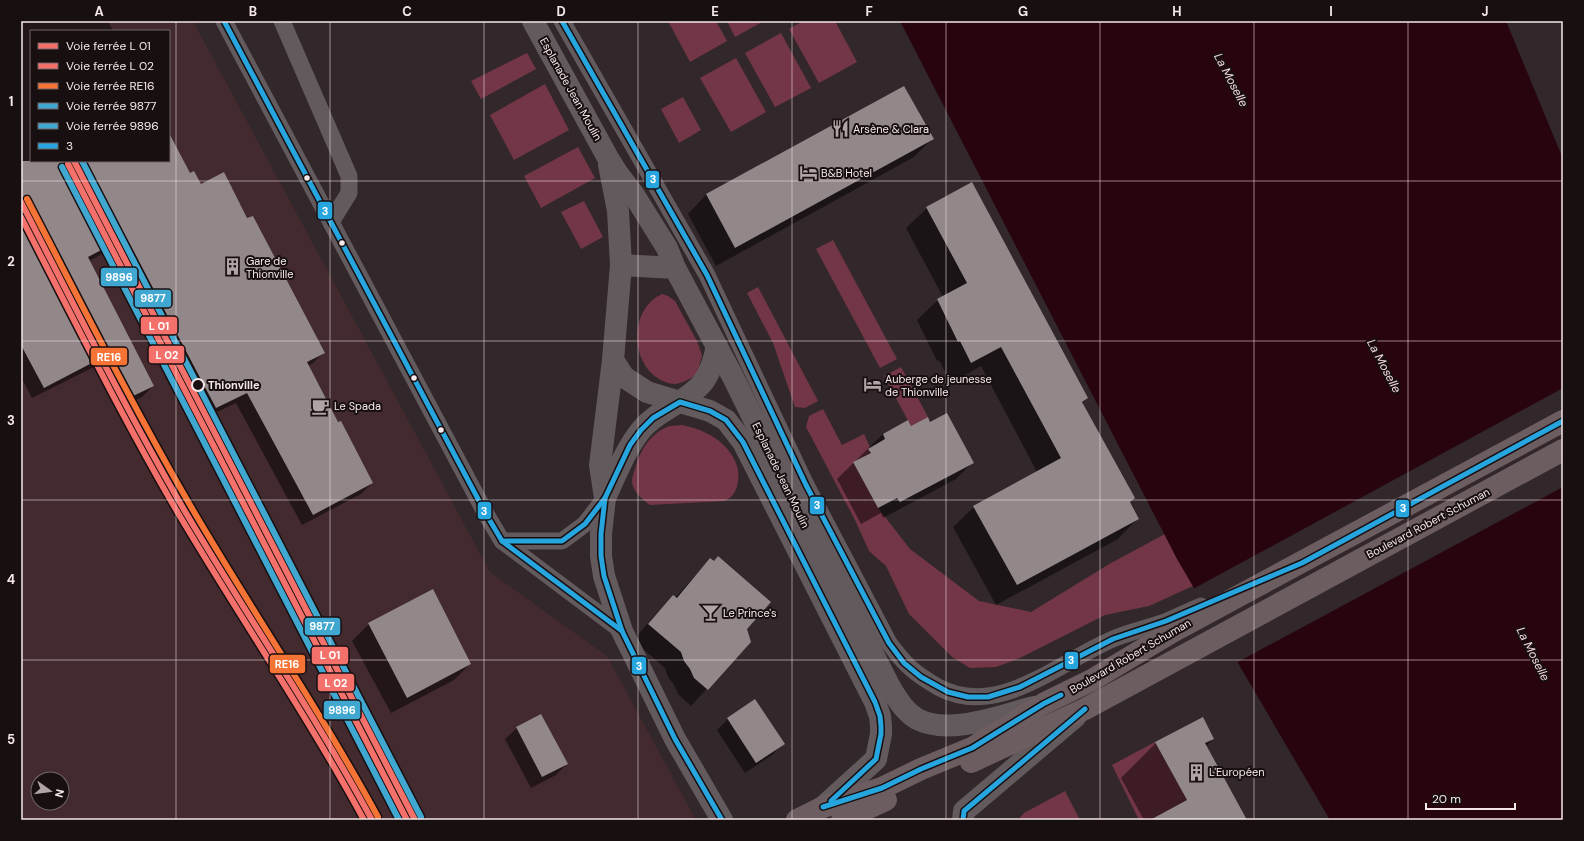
<svg xmlns="http://www.w3.org/2000/svg" width="1584" height="841" viewBox="0 0 1584 841" font-family="'DM Sans',sans-serif">
<style>
.built{fill:#422a2e;fill-rule:evenodd}
.green{fill:#733646}
.water{fill:#28040e}
.pier{fill:#32272a}
.shadow{fill:#0007}
.building{fill:#92888a}
.lines{fill:none;stroke-linecap:round;stroke-linejoin:round}
.service{stroke:#625a5c;stroke-width:17}
.minor{stroke:#625a5c;stroke-width:22}
.primary{stroke:#6c5d60;stroke-width:22}
.bus-1-casing{stroke:#180f11;stroke-width:8}
.bus-1{stroke:#26a5de;stroke-width:5}
.rail-1-casing{stroke:#180f11;stroke-width:9}
.rail-2-casing{stroke:#180f11;stroke-width:9}
.rail-3-casing{stroke:#180f11;stroke-width:9}
.rail-4-casing{stroke:#180f11;stroke-width:9}
.rail-5-casing{stroke:#180f11;stroke-width:9}
.rail-1{stroke:#f4716b;stroke-width:6}
.rail-2{stroke:#f4716b;stroke-width:6}
.rail-3{stroke:#f57335;stroke-width:6}
.rail-4{stroke:#40a8d0;stroke-width:6}
.rail-5{stroke:#40a8d0;stroke-width:6}
.grid{fill:none;stroke:#f5e8ea;stroke-width:1;stroke-opacity:0.55}
.bus-dot{fill:#f5e8ea;stroke:#180f11;stroke-width:1.5}
.stop-dot{fill:#180f11;stroke:#f5e8ea;stroke-width:2}
.labels{text-anchor:middle;dominant-baseline:central;stroke-width:4;stroke-linejoin:round;paint-order:stroke}
.street-label{font-size:11px;fill:#f5e8ea;stroke:#180f11}
.poi-label{font-size:11px;fill:#f5e8ea;stroke:#180f11;text-anchor:start}
.stop-label{font-size:11px;font-weight:bold;fill:#f5e8ea;stroke:#180f11;text-anchor:start}
.water-label{font-size:12px;font-style:italic;fill:#f3d7dc;stroke:#180f11}
.line-badge{stroke:#180f11;stroke-width:1.5}
.badge-label{font-size:11px;text-anchor:middle;font-weight:bold;fill:#fff}
.neatline{fill:none;stroke:#f5e8ea;stroke-width:1.5}
.grid-label{font-size:13px;text-anchor:middle;font-weight:bold;fill:#f5e8ea}
</style>
<rect width="100%" height="100%" fill="#32272a"/>
<path class="built" d="M21,21H193L490,572L607,656L696,820H21ZM31,31H169V161H31ZM38,779H62V803H38Z"/>
<g class="green">
<path d="M668,21H716L727,41L690,62Z"/>
<path d="M727,21H764L735,37Z"/>
<path d="M803,21H835L857,62L819,83L789,29Z"/>
<path d="M781,33L811,88L775,107L745,53Z"/>
<path d="M527,53L536,69L481,99L471,81Z"/>
<path d="M736,58L766,112L731,132L700,78Z"/>
<path d="M545,84L569,130L514,160L490,115Z"/>
<path d="M683,97L701,130L679,143L661,109Z"/>
<path d="M578,147L595,178L541,208L524,176Z"/>
<path d="M584,201L603,237L581,249L561,212Z"/>
<path d="M833,240L897,359L880,368L816,249Z"/>
<path d="M758,287L818,401L805,408L795,407L773,343L747,293Z"/>
<path d="M662,294L668,296L675,301L697,341L702,355L697,375C690,378 682,384 674,384C669,384 663,381 659,379C629,361 630,308 662,294Z"/>
<path d="M901,367L928,417L911,426L884,376Z"/>
<path d="M823,409L842,445L864,434L870,447L868,449L871,453L853,462L878,508L910,549L979,601L1031,612L1111,563L1165,534L1193,586L1149,606L1105,615L1020,658L996,667L970,668L952,657L909,614L886,566L869,551L855,520L806,427L809,416Z"/>
<path d="M682,425C690,427 699,429 706,433C724,441 742,461 738,482C736,491 734,496 725,501L650,505C643,500 632,491 632,481C632,477 634,472 635,469C640,451 649,435 667,427C671,425 677,426 682,425Z"/>
<path d="M1155,742L1187,800L1150,820H1139L1112,765Z"/>
<path d="M1065,791L1080,820H1018L1024,813Z"/>
</g>
<path class="water" d="M900,21H1506L1563,159V820H1330L1177,559Z"/>
<path class="pier" d="M1563,388V487L1236,663L1193,589Z"/>
<g class="shadow">
<path d="M21,21H108L113,31H31V161H169V136L189,174L200,185L247,220L323,353L312,364L308,366L337,424L372,483L361,494L302,525L236,403L204,418L115,247L89,261L153,386L142,397L120,408L98,365L32,398L21,377Z"/>
<path d="M904,87L932,139L914,157L716,266L688,214L706,195Z"/>
<path d="M927,208L1087,398L1082,404L1138,518L1118,539L996,605L953,527L974,507L1037,472L981,366L951,383L939,360L937,361L917,320L938,300L943,297L906,228Z"/>
<path d="M930,424L973,462L956,479L883,518L881,513L861,524L837,479L883,434Z"/>
<path d="M710,559L746,629L749,642L691,706L678,694L674,685L668,677L665,668L633,640L657,613L673,596L675,598Z"/>
<path d="M433,591L470,664L454,680L391,713L352,641L369,624Z"/>
<path d="M541,715L567,764L556,775L531,788L505,739L517,728Z"/>
<path d="M728,719L783,744L772,755L745,773L717,730Z"/>
<path d="M1213,739L1206,746L1246,820H1144L1121,778L1156,743Z"/>
</g>
<g class="building">
<path d="M904,86L934,139L735,248L706,194Z"/>
<path d="M169,133L190,173L194,171L201,184L224,172L247,218L253,216L325,353L307,362L338,422L341,421L373,483L313,515L247,393L216,408L126,237L88,257L154,386L131,397L109,354L44,388L21,345V161H169Z"/>
<path d="M972,182L1088,398L1082,402L1135,498L1130,502L1139,519L1017,585L973,506L1061,458L1001,347L971,363L960,341L958,342L937,299L967,283L926,207Z"/>
<path d="M947,413L974,463L900,502L897,498L878,508L853,462L871,453L868,449L885,439L883,434L908,420L911,426L928,417L930,422Z"/>
<path d="M718,556L771,602L747,629L751,642L708,690L694,678L690,669L684,661L681,652L648,624L673,595L677,598L710,558L714,561Z"/>
<path d="M433,589L471,664L407,698L368,623Z"/>
<path d="M755,699L785,744L756,763L727,718Z"/>
<path d="M541,714L568,764L542,777L516,727Z"/>
<path d="M1203,717L1214,739L1205,743L1247,820H1150L1187,800L1155,742Z"/>
</g>
<g class="lines">
<g class="service">
<path d="M224,21L486,514L502,541L622,631"/>
<path d="M282,21L349,176V193L331,222"/>
<path d="M562,21L707,275L806,485L889,643C905,665 914,673 938,687C998,720 1060,661 1113,639C1130,632 1148,628 1165,622C1177,617 1189,611 1201,606"/>
<path d="M502,541H562L585,524L605,498"/>
</g>
<g class="minor">
<path d="M533,21L608,158L618,174L634,195L667,248L675,268L732,375L790,493L891,689C898,700 905,712 917,719C950,736 1001,715 1034,707"/>
<path d="M609,165L618,211L621,265L613,360L600,465L605,498L601,534V556L604,576L622,631L675,739L722,820"/>
<path d="M621,265L675,268"/>
<path d="M613,360L624,377L647,392L710,411L726,420L743,442L875,702L880,716L881,726V734L876,759L823,807"/>
<path d="M605,498C616,475 625,450 641,430C649,420 659,414 669,408C700,390 710,381 717,346"/>
<path d="M963,820L964,811L1075,717"/>
</g>
<g class="primary">
<path d="M971,762L1085,709L1563,450"/>
<path d="M797,820L823,807L882,788L921,769L972,748L1043,704L1092,680L1172,632L1563,421"/>
<path d="M842,820L886,800"/>
</g>
<defs>
<g id="bus-1">
<path d="M224,21L486,514L502,541L622,631"/>
<path d="M562,21L707,275L806,485L889,643L904,663L921,677L948,692L968,697H988L1020,687L1113,639L1166,621L1302,563L1563,421"/>
<path d="M605,498L601,534V556L604,576L622,631L675,739L722,820"/>
<path d="M502,541H562L585,524L605,498L630,445L641,430L653,418L680,402L710,411L726,420L743,442L875,702L880,716L881,726V734L876,759L831,801"/>
<path d="M823,807L882,788L921,769L972,748L1043,704L1061,695"/>
<path d="M963,820L964,811L1085,709"/>
</g>
</defs>
<use href="#bus-1" class="bus-1-casing"/>
<use href="#bus-1" class="bus-1"/>
<defs>
<g id="rail-1">
<path d="M74,161L415,820"/>
<path d="M21,202C74,305 125,408 183,508C245,613 314,713 372,820"/>
</g>
<g id="rail-2">
<path d="M68,164L407,820"/>
<path d="M21,217C72,316 122,417 178,513C239,616 307,715 364,820"/>
</g>
<path id="rail-3" d="M27,199C80,301 132,405 190,505C251,610 320,710 378,817"/>
<path id="rail-4" d="M82,161L421,817"/>
<path id="rail-5" d="M62,167L399,820"/>
</defs>
<use href="#rail-1" class="rail-1-casing"/>
<use href="#rail-2" class="rail-2-casing"/>
<use href="#rail-3" class="rail-3-casing"/>
<use href="#rail-4" class="rail-4-casing"/>
<use href="#rail-5" class="rail-5-casing"/>
<use href="#rail-1" class="rail-1"/>
<use href="#rail-2" class="rail-2"/>
<use href="#rail-3" class="rail-3"/>
<use href="#rail-4" class="rail-4"/>
<use href="#rail-5" class="rail-5"/>
</g>
<path class="grid" d="M176,21V820M330,21V820M484,21V820M638,21V820M792,21V820M946,21V820M1100,21V820M1254,21V820M1408,21V820M21,181H1563M21,341H1563M21,500H1563M21,660H1563"/>
<defs>
<symbol id="restaurant-bare" viewBox="-9 -9 18 18"><path d="M-5-6h1v4h1v-4h1v4h1v-4h1v5L-1.5 .5V6h-2V.5L-5-1ZM5-6V6H3V1.5H1.5Q1.5-4 5-6Z" fill="#b1a4a7" stroke="#180f11" stroke-width="2.5" paint-order="stroke"/></symbol>
<symbol id="hotel-bare" viewBox="-9 -9 18 18"><path d="M-6-4.5h1.5V1H6V5H4.5V3h-9V5H-6ZM-4 0a1.8 1.8 0 1 1 3.6 0ZM.5 0V-2.5h3Q6-2.5 6 0Z" fill="#b1a4a7" stroke="#180f11" stroke-width="2.5" paint-order="stroke"/></symbol>
<symbol id="building-bare" viewBox="-9 -9 18 18"><path d="M-4-6H4V6H1V3H-1V6H-4ZM-2.5-4.3h1.7v1.8h-1.7ZM.8-4.3h1.7v1.8H.8ZM-2.5-1h1.7V.8h-1.7ZM.8-1h1.7V.8H.8Z" fill="#b1a4a7" stroke="#180f11" stroke-width="2.5" paint-order="stroke"/></symbol>
<symbol id="cafe-bare" viewBox="-9 -9 18 18"><path d="M-5.5-4.5H6V0H3Q3 3.5 0 3.5H-2.5Q-5.5 3.5-5.5 0ZM3-3.2v2h1.7v-2ZM-6 4.5H4V6H-6Z" fill="#b1a4a7" stroke="#180f11" stroke-width="2.5" paint-order="stroke"/></symbol>
<symbol id="bar-bare" viewBox="-9 -9 18 18"><path d="M-6-5H6L.8 .8V4.5H3.5V6h-7V4.5H-.8V.8Z" fill="#b1a4a7" stroke="#180f11" stroke-width="2.5" paint-order="stroke"/></symbol>
</defs>
<g fill-rule="evenodd">
<use href="#restaurant-bare" x="828" y="116" width="25" height="25"/>
<use href="#hotel-bare" x="796" y="160" width="25" height="25"/>
<use href="#building-bare" x="220" y="254" width="25" height="25"/>
<use href="#hotel-bare" x="860" y="372" width="25" height="25"/>
<use href="#cafe-bare" x="308" y="394" width="25" height="25"/>
<use href="#bar-bare" x="698" y="600" width="25" height="25"/>
<use href="#building-bare" x="1184" y="760" width="25" height="25"/>
</g>
<g class="bus-dot">
<circle cx="307" cy="178" r="3.5"/>
<circle cx="342" cy="243" r="3.5"/>
<circle cx="414" cy="378" r="3.5"/>
<circle cx="441" cy="430" r="3.5"/>
</g>
<circle class="stop-dot" cx="198" cy="385" r="6"/>
<g class="labels">
<g class="street-label">
<text transform="translate(571 89) rotate(61)">Esplanade Jean Moulin</text>
<text transform="translate(781 475) rotate(64)">Esplanade Jean Moulin</text>
<text transform="translate(1428 523) rotate(-28)">Boulevard Robert Schuman</text>
<text transform="translate(1130 656) rotate(-30)">Boulevard Robert Schuman</text>
</g>
<g class="poi-label">
<text x="853" y="129">Arsène &amp; Clara</text>
<text x="821" y="173">B&amp;B Hotel</text>
<text x="246" y="261">Gare de<tspan x="246" dy="13">Thionville</tspan></text>
<text x="885" y="379">Auberge de jeunesse<tspan x="885" dy="13">de Thionville</tspan></text>
<text x="334" y="406">Le Spada</text>
<text x="723" y="613">Le Prince's</text>
<text x="1209" y="772">L'Européen</text>
</g>
<g class="stop-label">
<text x="208" y="385">Thionville</text>
</g>
<g class="water-label">
<text transform="translate(1231 80) rotate(62)">La Moselle</text>
<text transform="translate(1384 366) rotate(62)">La Moselle</text>
<text transform="translate(1533 654) rotate(63)">La Moselle</text>
</g>
</g>
<g class="line-badge">
<rect x="645" y="170" width="15" height="19" rx="4" fill="#26a5de"/>
<rect x="317" y="201" width="16" height="19" rx="4" fill="#26a5de"/>
<rect x="100" y="267" width="38" height="20" rx="4" fill="#40a8d0"/>
<rect x="134" y="289" width="38" height="19" rx="4" fill="#40a8d0"/>
<rect x="140" y="316" width="38" height="19" rx="4" fill="#f4716b"/>
<rect x="148" y="345" width="37" height="19" rx="4" fill="#f4716b"/>
<rect x="90" y="347" width="38" height="19" rx="4" fill="#f57335"/>
<rect x="809" y="496" width="16" height="19" rx="4" fill="#26a5de"/>
<rect x="1395" y="499" width="15" height="19" rx="4" fill="#26a5de"/>
<rect x="477" y="501" width="15" height="19" rx="4" fill="#26a5de"/>
<rect x="304" y="617" width="37" height="19" rx="4" fill="#40a8d0"/>
<rect x="311" y="646" width="38" height="19" rx="4" fill="#f4716b"/>
<rect x="1064" y="651" width="15" height="19" rx="4" fill="#26a5de"/>
<rect x="269" y="654" width="37" height="20" rx="4" fill="#f57335"/>
<rect x="631" y="656" width="16" height="19" rx="4" fill="#26a5de"/>
<rect x="317" y="673" width="38" height="19" rx="4" fill="#f4716b"/>
<rect x="323" y="700" width="38" height="20" rx="4" fill="#40a8d0"/>
</g>
<g class="badge-label">
<text x="653" y="183">3</text>
<text x="325" y="215">3</text>
<text x="119" y="281">9896</text>
<text x="153" y="302">9877</text>
<text x="159" y="330">L 01</text>
<text x="167" y="359">L 02</text>
<text x="109" y="361">RE16</text>
<text x="817" y="509">3</text>
<text x="1403" y="512">3</text>
<text x="484" y="515">3</text>
<text x="322" y="630">9877</text>
<text x="330" y="659">L 01</text>
<text x="1071" y="664">3</text>
<text x="287" y="668">RE16</text>
<text x="639" y="670">3</text>
<text x="336" y="687">L 02</text>
<text x="342" y="714">9896</text>
</g>
<rect width="1584" height="841" fill="none" stroke="#180f11" stroke-width="44"/>
<rect x="30" y="30" width="140" height="132" fill="#180f11" stroke="#706668"/>
<rect x="38" y="43" width="20" height="6" fill="#f4716b" stroke="#706668"/>
<text x="66" y="50" font-size="12" fill="#f5e8ea">Voie ferrée L 01</text>
<rect x="38" y="63" width="20" height="6" fill="#f4716b" stroke="#706668"/>
<text x="66" y="70" font-size="12" fill="#f5e8ea">Voie ferrée L 02</text>
<rect x="38" y="83" width="20" height="6" fill="#f57335" stroke="#706668"/>
<text x="66" y="90" font-size="12" fill="#f5e8ea">Voie ferrée RE16</text>
<rect x="38" y="103" width="20" height="6" fill="#40a8d0" stroke="#706668"/>
<text x="66" y="110" font-size="12" fill="#f5e8ea">Voie ferrée 9877</text>
<rect x="38" y="123" width="20" height="6" fill="#40a8d0" stroke="#706668"/>
<text x="66" y="130" font-size="12" fill="#f5e8ea">Voie ferrée 9896</text>
<rect x="38" y="143" width="20" height="6" fill="#26a5de" stroke="#706668"/>
<text x="66" y="150" font-size="12" fill="#f5e8ea">3</text>
<g transform="translate(50 791) rotate(104)"><circle r="19" fill="#180f11" stroke="#706668"/>
<path d="M0-3L7 15L0 10L-7 15Z" fill="#b1a4a7"/>
<text y="-6" font-size="11" font-weight="bold" text-anchor="middle" fill="#f5e8ea">N</text>
</g>
<path d="M1426 803v6h89v-6" fill="none" stroke="#f5e8ea" stroke-width="2"/>
<text x="1432" y="803" font-size="12" fill="#f5e8ea" stroke="#180f11" stroke-width="3" paint-order="stroke">20 m</text>
<rect x="22" y="22" width="1540" height="797" class="neatline"/>
<g class="grid-label">
<text x="99" y="16">A</text>
<text x="253" y="16">B</text>
<text x="407" y="16">C</text>
<text x="561" y="16">D</text>
<text x="715" y="16">E</text>
<text x="869" y="16">F</text>
<text x="1023" y="16">G</text>
<text x="1177" y="16">H</text>
<text x="1331" y="16">I</text>
<text x="1485" y="16">J</text>
<text x="11" y="106">1</text>
<text x="11" y="266">2</text>
<text x="11" y="425">3</text>
<text x="11" y="584">4</text>
<text x="11" y="744">5</text>
</g>
</svg>
